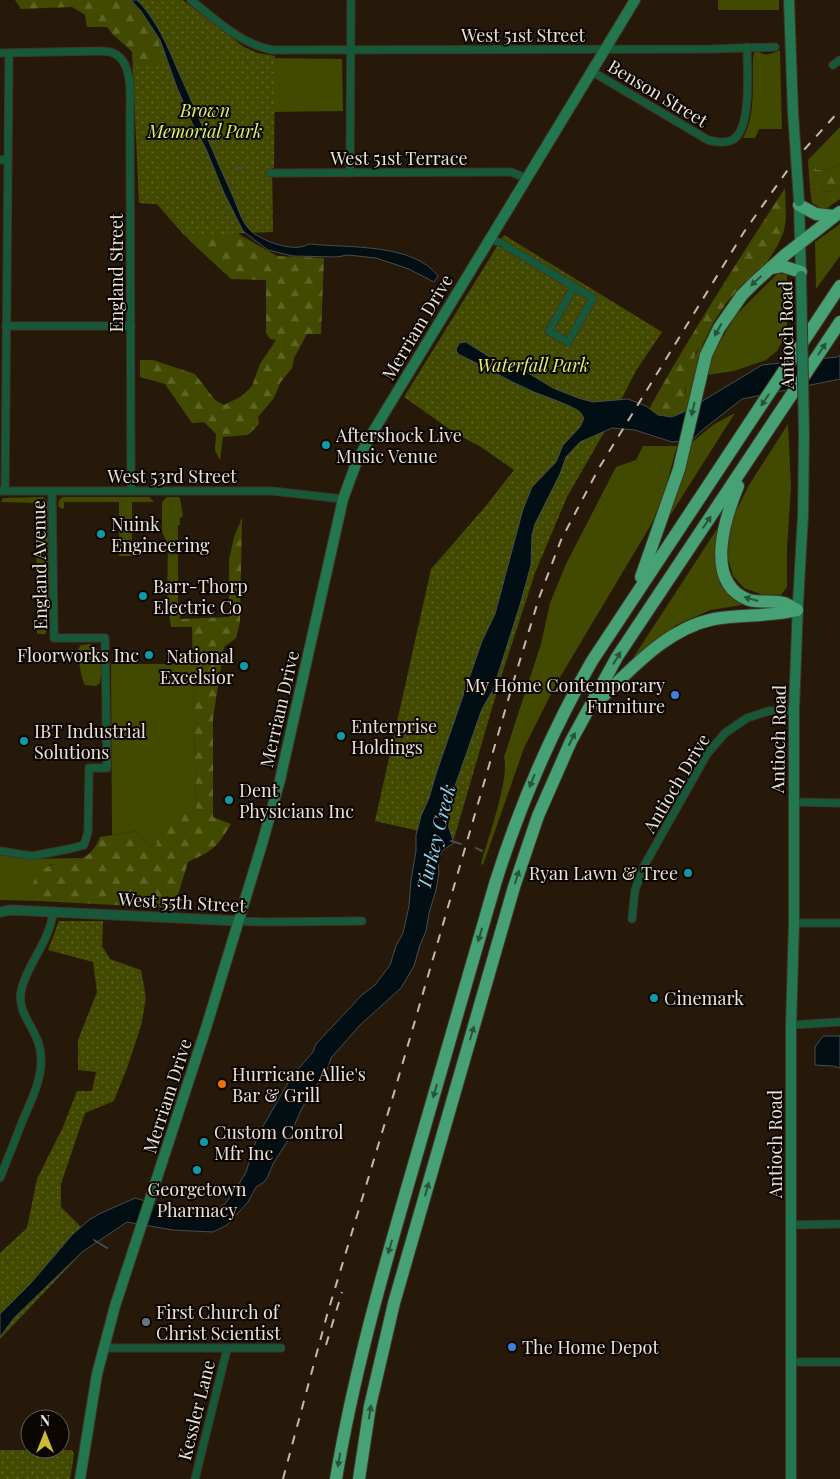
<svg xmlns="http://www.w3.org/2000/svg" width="840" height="1479" viewBox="0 0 840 1479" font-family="'Playfair Display',serif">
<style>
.grass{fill:#414a00}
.forest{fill:url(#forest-firs)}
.park{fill:url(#park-dots)}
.water{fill:#010e14;stroke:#474d4f}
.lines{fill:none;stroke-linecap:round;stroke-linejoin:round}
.stream{stroke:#474d4f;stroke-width:2}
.minor-casing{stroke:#423527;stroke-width:9}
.tertiary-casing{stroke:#423527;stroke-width:11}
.secondary-casing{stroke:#423527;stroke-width:12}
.motorway-casing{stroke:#423527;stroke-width:14}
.minor{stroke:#16593a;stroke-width:7}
.tertiary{stroke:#16593a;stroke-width:9}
.secondary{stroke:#237750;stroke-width:10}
.motorway{stroke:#46a274;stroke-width:12}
.rail{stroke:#c4b9af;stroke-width:2;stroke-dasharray:9 9;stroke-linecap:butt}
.secondary-bridge-casing{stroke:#423527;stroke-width:12;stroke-linecap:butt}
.secondary-bridge{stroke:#237750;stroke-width:10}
.oneway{fill:#28543b}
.culture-dot{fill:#0f9aa8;stroke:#0b0602;stroke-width:2}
.shop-dot{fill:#3f7fe0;stroke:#0b0602;stroke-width:2}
.food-dot{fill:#e8710a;stroke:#0b0602;stroke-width:2}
.worship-dot{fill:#6b7280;stroke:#0b0602;stroke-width:2}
.labels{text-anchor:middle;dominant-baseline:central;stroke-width:4;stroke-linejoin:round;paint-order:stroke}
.street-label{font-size:18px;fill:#ebe1d8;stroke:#0b0602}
.park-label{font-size:18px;font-style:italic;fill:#ddf26f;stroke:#0b0602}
.poi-label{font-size:18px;fill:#ebe1d8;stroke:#0b0602;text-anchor:start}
.water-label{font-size:19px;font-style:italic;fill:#83d6f8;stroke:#0b0602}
</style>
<defs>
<pattern id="forest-firs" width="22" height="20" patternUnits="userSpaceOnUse" patternTransform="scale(1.25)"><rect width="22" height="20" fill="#414a00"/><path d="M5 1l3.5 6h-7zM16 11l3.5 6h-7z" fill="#5d6424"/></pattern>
<pattern id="park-dots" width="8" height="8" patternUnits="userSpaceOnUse" patternTransform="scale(1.25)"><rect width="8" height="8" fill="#414a00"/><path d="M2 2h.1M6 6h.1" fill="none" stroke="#5d6424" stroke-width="1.8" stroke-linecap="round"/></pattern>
</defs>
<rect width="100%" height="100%" fill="#27190a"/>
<g class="grass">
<rect x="718" y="0" width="61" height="10"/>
<path d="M241,49L269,58L342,59L343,111L274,112V162Z"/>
<path d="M755,49C765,57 769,55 780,50L782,129H759L755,138H743C756,115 752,84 753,58Z"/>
<path d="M840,127V164L830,169L817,170L808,160Z"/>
<path d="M840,186V199L826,209H819V207L812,203L810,189L829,192Z"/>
<path d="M840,224V256L816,289L815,242Z"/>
<path d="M787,273V333L777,351L766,360L734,371L707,375L715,350L735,316L777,274Z"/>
<path d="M703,344L689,402H685C685,384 690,358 703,344Z"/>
<path d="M735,413L671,514L669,512L684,473L691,443L713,425Z"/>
<path d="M788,424L791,487L787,550V587L780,596H766L744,588L733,576L727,555L731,521L749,485Z"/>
<path d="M643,446H677L665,490L652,523L556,684L524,748L483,865L481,864C487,840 510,779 504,757L541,644L550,603L566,564L616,467L636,460Z"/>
<path d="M43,497L49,503V629L45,634H37L36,503L1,502L3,498Z"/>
<path d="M63,497H149L154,502H132V550L134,551L135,556H119V502H64V508L62,509L58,506L59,500Z"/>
<path d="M167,497H178L180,498L183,516L180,518V525H178V601L167,602L168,544L162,532V502Z"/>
<path d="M717,529L716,554L743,602L742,605L711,610L676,625L640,656L633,658Z"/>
<path d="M90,644C105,650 102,669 100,683L96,686L85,685C81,679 78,657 78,649L81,645Z"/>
<path d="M111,664H193L196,813L157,845L150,847L137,831L112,835Z"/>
<path d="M0,855L25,859L82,858L78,861L50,865L30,894L38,901L0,900Z"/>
</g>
<g class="forest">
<path d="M15,0H134L154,18L167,43L229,214L240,235L277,256L324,258L321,334H307L294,358L292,368L280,383L274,398L258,417L259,424L248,435L223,437L220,460L215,451L216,434L204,422L192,423L165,384L140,377V360H153L195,374L215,400L224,405L242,396L252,386L260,364L276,340L270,339L266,333V280L231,279L190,241L157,204L139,203L132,52C124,43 114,38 107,27H87L85,15L72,7L21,9Z"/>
<path d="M808,160L817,170L830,169L840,164V186L829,192L810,189Z"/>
<path d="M785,188L786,218L784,231L778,245L767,262L743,284L727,302L713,323L703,344L696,352L685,390V402H689L686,411C670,418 663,420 649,409C691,333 738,261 785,188Z"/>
<path d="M242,518L240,622L236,638L224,647L213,718V817L231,824C216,849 213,850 188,862L174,908L38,901L30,894C32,888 33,880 37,875C56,852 85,875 100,837L137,831L150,847L157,845V834L171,811L196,812L192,627H171L167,602L178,601L180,619L229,617V560L234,537Z"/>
</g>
<g class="park">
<path d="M134,0H183L244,47L258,53L275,56L274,168L272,169L273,232L184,235L157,204L139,203L134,64H163L154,19Z"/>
<path d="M504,235L662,332L637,369L606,429L567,497L535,573L502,674L454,839L375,821L431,569L485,507L514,470L481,447L455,433L404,397Z"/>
<path d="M59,921H103L102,946L110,959L141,970L146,998L141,1026L127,1068L114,1101L85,1113L61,1184V1207L94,1240L0,1339V1253L27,1228L37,1179L63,1127L77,1091H92L96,1072L78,1070V1040L97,992L93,962L48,950Z"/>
<path d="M0,1450H72L74,1454L70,1479H0Z"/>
</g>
<g class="water">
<path d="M131,0H137C157,20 168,47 179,73C197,112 213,153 231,192C237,204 241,223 252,232C265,242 295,253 309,244C348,248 413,243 438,276L434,282L409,269L376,258L348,255L336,257L293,256L268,250L243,231L224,193L206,149L192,123L176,85L160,40L141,11Z"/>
<path d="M466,342L496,361L507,367L525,371L553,388L578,398L593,402L628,399L646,406L658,415L672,417L686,411L762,365L837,357L840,355V379L742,399L701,431L692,440L672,442L635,430L612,428L580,442L566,457L560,474L535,524L532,535L531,565L520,605L493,690L482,709L455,786L446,819L454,843L443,850L438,859L439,873L436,890L429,913L426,931L420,945L414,966L401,988L360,1025L331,1058L326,1073L312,1091L301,1110L287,1142L274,1162L267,1178L264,1182L256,1187L248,1202L227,1225L213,1232L173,1230L127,1222L82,1252L14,1318L0,1337V1314L31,1283L72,1235L89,1220L99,1214L135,1198L188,1213H208L225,1204L236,1189L246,1172L258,1135L292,1076L313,1052L316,1044L362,995L375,985L390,965L396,946L403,933L409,906L411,880L416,851V835L421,816L429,798L436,774L482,641L495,614L523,509L532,487L556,462L563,445L580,427L584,418C584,418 581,413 580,412C571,405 546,397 534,392C508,381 484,366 458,354L456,350L459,343Z"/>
<path d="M823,1036H840V1068L833,1066L815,1065V1047Z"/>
</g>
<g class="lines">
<g class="stream">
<path d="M236,169L242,168"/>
<path d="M451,841L461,844"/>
<path d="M476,848L482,851"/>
<path d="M94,1240L107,1248"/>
</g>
<defs>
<g id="minor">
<path d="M191,0C216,20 239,43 272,50L712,49L775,47"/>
<path d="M0,53L101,51C105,52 109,51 113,53C134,61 130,99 130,118L131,490"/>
<path d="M833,65L840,60"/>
<path d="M591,71L708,140C717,142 726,144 734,139C752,126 747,68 747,47"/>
<path d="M0,160L8,159"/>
<path d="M270,173L511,172L526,178"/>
<path d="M350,173L351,0"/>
<path d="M490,239L501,243L593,298L568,342L549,331L574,287"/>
<path d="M6,326H131"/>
<path d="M0,491H272L343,499"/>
<path d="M5,491L9,53"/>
<path d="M793,802L840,803"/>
<path d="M0,851L32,856L69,849L84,845L88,832L89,768H107L105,638H54L52,491"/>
<path d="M632,919L635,890L644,866L707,754L725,733L747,718L769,711L794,710"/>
<path d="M239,921L263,922L362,921"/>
<path d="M794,923H840"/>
<path d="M791,1025L840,1022"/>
<path d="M0,1178C7,1160 15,1141 22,1122C32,1099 45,1074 40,1049C37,1029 17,1014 21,992C26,965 50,942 53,912"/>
<path d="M791,1225L840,1224"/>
<path d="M104,1348H281"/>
<path d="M792,1362H840"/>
<path d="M195,1479L227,1349"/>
</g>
<path id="tertiary" d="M0,912L11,910L53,912L239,921"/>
<g id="secondary">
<path d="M789,0L793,113"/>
<path d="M799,201L801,276"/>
<path d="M80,1479L97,1374L115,1306L206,1028L262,844L280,780L343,499L357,461L371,435L635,0"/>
<path d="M791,1479V1025L794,923V710L798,603L803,515L804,434"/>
</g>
<g id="motorway">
<path d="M799,205L816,214L834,216"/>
<path d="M771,268L782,266L801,272"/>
<path d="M738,486C725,518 703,583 749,600C760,603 773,600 784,603C788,604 793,608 797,610"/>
<path d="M641,577L679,469L706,355L719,328L742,295L756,281L785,255L840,212"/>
<path d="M595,704C630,671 665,629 714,619C742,614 770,617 797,610"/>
<path d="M336,1479C353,1377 381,1278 410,1178C438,1080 466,982 495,884C520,804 550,734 592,661L840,286"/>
<path d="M359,1479L370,1406L394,1303L514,887L538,816L571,741L617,657L840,322"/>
</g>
</defs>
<use href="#minor" class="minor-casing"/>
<use href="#tertiary" class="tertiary-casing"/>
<use href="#secondary" class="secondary-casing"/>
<use href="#motorway" class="motorway-casing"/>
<use href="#minor" class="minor"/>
<use href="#tertiary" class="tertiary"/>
<use href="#secondary" class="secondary"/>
<use href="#motorway" class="motorway"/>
<g class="rail">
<path d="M326,1345L342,1292"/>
<path d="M283,1479L327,1315L394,1093L513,683L539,598L561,540L599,468L744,232L794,161L840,110"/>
</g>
<defs>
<g id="secondary-bridge">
<path d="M793,113L799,201"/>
<path d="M801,276L804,434"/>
</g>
</defs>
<use href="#secondary-bridge" class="secondary-bridge-casing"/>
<use href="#secondary-bridge" class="secondary-bridge"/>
</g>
<defs><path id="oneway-solid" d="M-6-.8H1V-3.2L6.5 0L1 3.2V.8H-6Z" transform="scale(1.25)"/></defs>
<g class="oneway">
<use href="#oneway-solid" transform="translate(756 281) rotate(137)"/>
<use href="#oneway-solid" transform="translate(718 330) rotate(119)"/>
<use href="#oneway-solid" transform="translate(822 349) rotate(-56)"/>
<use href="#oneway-solid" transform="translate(765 400) rotate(124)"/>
<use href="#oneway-solid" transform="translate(693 409) rotate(103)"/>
<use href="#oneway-solid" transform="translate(707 522) rotate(-56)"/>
<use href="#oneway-solid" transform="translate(751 599) rotate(-164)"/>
<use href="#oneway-solid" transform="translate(617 658) rotate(-59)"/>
<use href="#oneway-solid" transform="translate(572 739) rotate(-63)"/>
<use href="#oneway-solid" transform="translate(532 781) rotate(112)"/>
<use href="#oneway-solid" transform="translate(517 877) rotate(-73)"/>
<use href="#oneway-solid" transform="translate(480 935) rotate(106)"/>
<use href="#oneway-solid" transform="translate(472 1033) rotate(-74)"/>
<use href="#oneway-solid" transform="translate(435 1091) rotate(106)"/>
<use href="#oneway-solid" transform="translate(427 1189) rotate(-74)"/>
<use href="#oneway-solid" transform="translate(390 1247) rotate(106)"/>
<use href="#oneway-solid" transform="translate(370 1412) rotate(-81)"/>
<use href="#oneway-solid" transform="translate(339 1460) rotate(99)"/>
</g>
<g class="culture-dot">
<circle cx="326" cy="445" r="5"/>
<circle cx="101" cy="534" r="5"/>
<circle cx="143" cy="596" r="5"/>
<circle cx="149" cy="655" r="5"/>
<circle cx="244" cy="666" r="5"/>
<circle cx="341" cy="736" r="5"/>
<circle cx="24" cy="741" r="5"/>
<circle cx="229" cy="800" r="5"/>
<circle cx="688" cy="873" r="5"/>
<circle cx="654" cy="998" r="5"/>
<circle cx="204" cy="1142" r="5"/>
<circle cx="197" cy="1170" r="5"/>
</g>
<g class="shop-dot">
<circle cx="675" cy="695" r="5"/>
<circle cx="512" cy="1347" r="5"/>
</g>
<circle class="food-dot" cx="222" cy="1084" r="5"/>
<circle class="worship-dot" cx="146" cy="1322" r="5"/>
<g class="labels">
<g class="street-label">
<text x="523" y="35">West 51st Street</text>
<text transform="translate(658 93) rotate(31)">Benson Street</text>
<text x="399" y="158">West 51st Terrace</text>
<text transform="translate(116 273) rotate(-90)">England Street</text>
<text transform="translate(417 327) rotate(-59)">Merriam Drive</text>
<text transform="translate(786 335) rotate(-91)">Antioch Road</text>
<text x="172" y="476">West 53rd Street</text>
<text transform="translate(39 565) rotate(-91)">England Avenue</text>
<text transform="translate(279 709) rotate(-77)">Merriam Drive</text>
<text transform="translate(778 739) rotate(-89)">Antioch Road</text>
<text transform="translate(676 783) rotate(-59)">Antioch Drive</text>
<text transform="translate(182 902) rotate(3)">West 55th Street</text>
<text transform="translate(167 1096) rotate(-72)">Merriam Drive</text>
<text transform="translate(775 1144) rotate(-90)">Antioch Road</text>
<text transform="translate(196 1410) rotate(-76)">Kessler Lane</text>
</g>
<g class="park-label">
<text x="205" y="110">Brown<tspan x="205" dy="21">Memorial Park</tspan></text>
<text x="533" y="365">Waterfall Park</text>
</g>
<g class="poi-label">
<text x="336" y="435">Aftershock Live<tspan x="336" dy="21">Music Venue</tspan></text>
<text x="111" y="524">Nuink<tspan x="111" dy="21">Engineering</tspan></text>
<text x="153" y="586">Barr-Thorp<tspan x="153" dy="21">Electric Co</tspan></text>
<text x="139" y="655" text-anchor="end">Floorworks Inc</text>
<text x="234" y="656" text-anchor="end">National<tspan x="234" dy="21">Excelsior</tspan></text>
<text x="665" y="685" text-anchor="end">My Home Contemporary<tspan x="665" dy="21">Furniture</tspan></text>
<text x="351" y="726">Enterprise<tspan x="351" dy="21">Holdings</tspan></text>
<text x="34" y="731">IBT Industrial<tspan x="34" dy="21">Solutions</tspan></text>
<text x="239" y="790">Dent<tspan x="239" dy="21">Physicians Inc</tspan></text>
<text x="678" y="873" text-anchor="end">Ryan Lawn &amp; Tree</text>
<text x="664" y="998">Cinemark</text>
<text x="232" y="1074">Hurricane Allie's<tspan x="232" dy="21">Bar &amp; Grill</tspan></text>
<text x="214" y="1132">Custom Control<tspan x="214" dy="21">Mfr Inc</tspan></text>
<text x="197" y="1189" text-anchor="middle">Georgetown<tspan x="197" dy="21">Pharmacy</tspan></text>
<text x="156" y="1312">First Church of<tspan x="156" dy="21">Christ Scientist</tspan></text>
<text x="522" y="1347">The Home Depot</text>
</g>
<g class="water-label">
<text transform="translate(435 837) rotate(-76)">Turkey Creek</text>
</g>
</g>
<g transform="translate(45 1434)"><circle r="24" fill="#0b0602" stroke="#655e58"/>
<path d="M0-4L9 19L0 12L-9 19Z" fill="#ccb939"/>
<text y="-8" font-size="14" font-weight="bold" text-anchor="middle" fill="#ebe1d8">N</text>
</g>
</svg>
